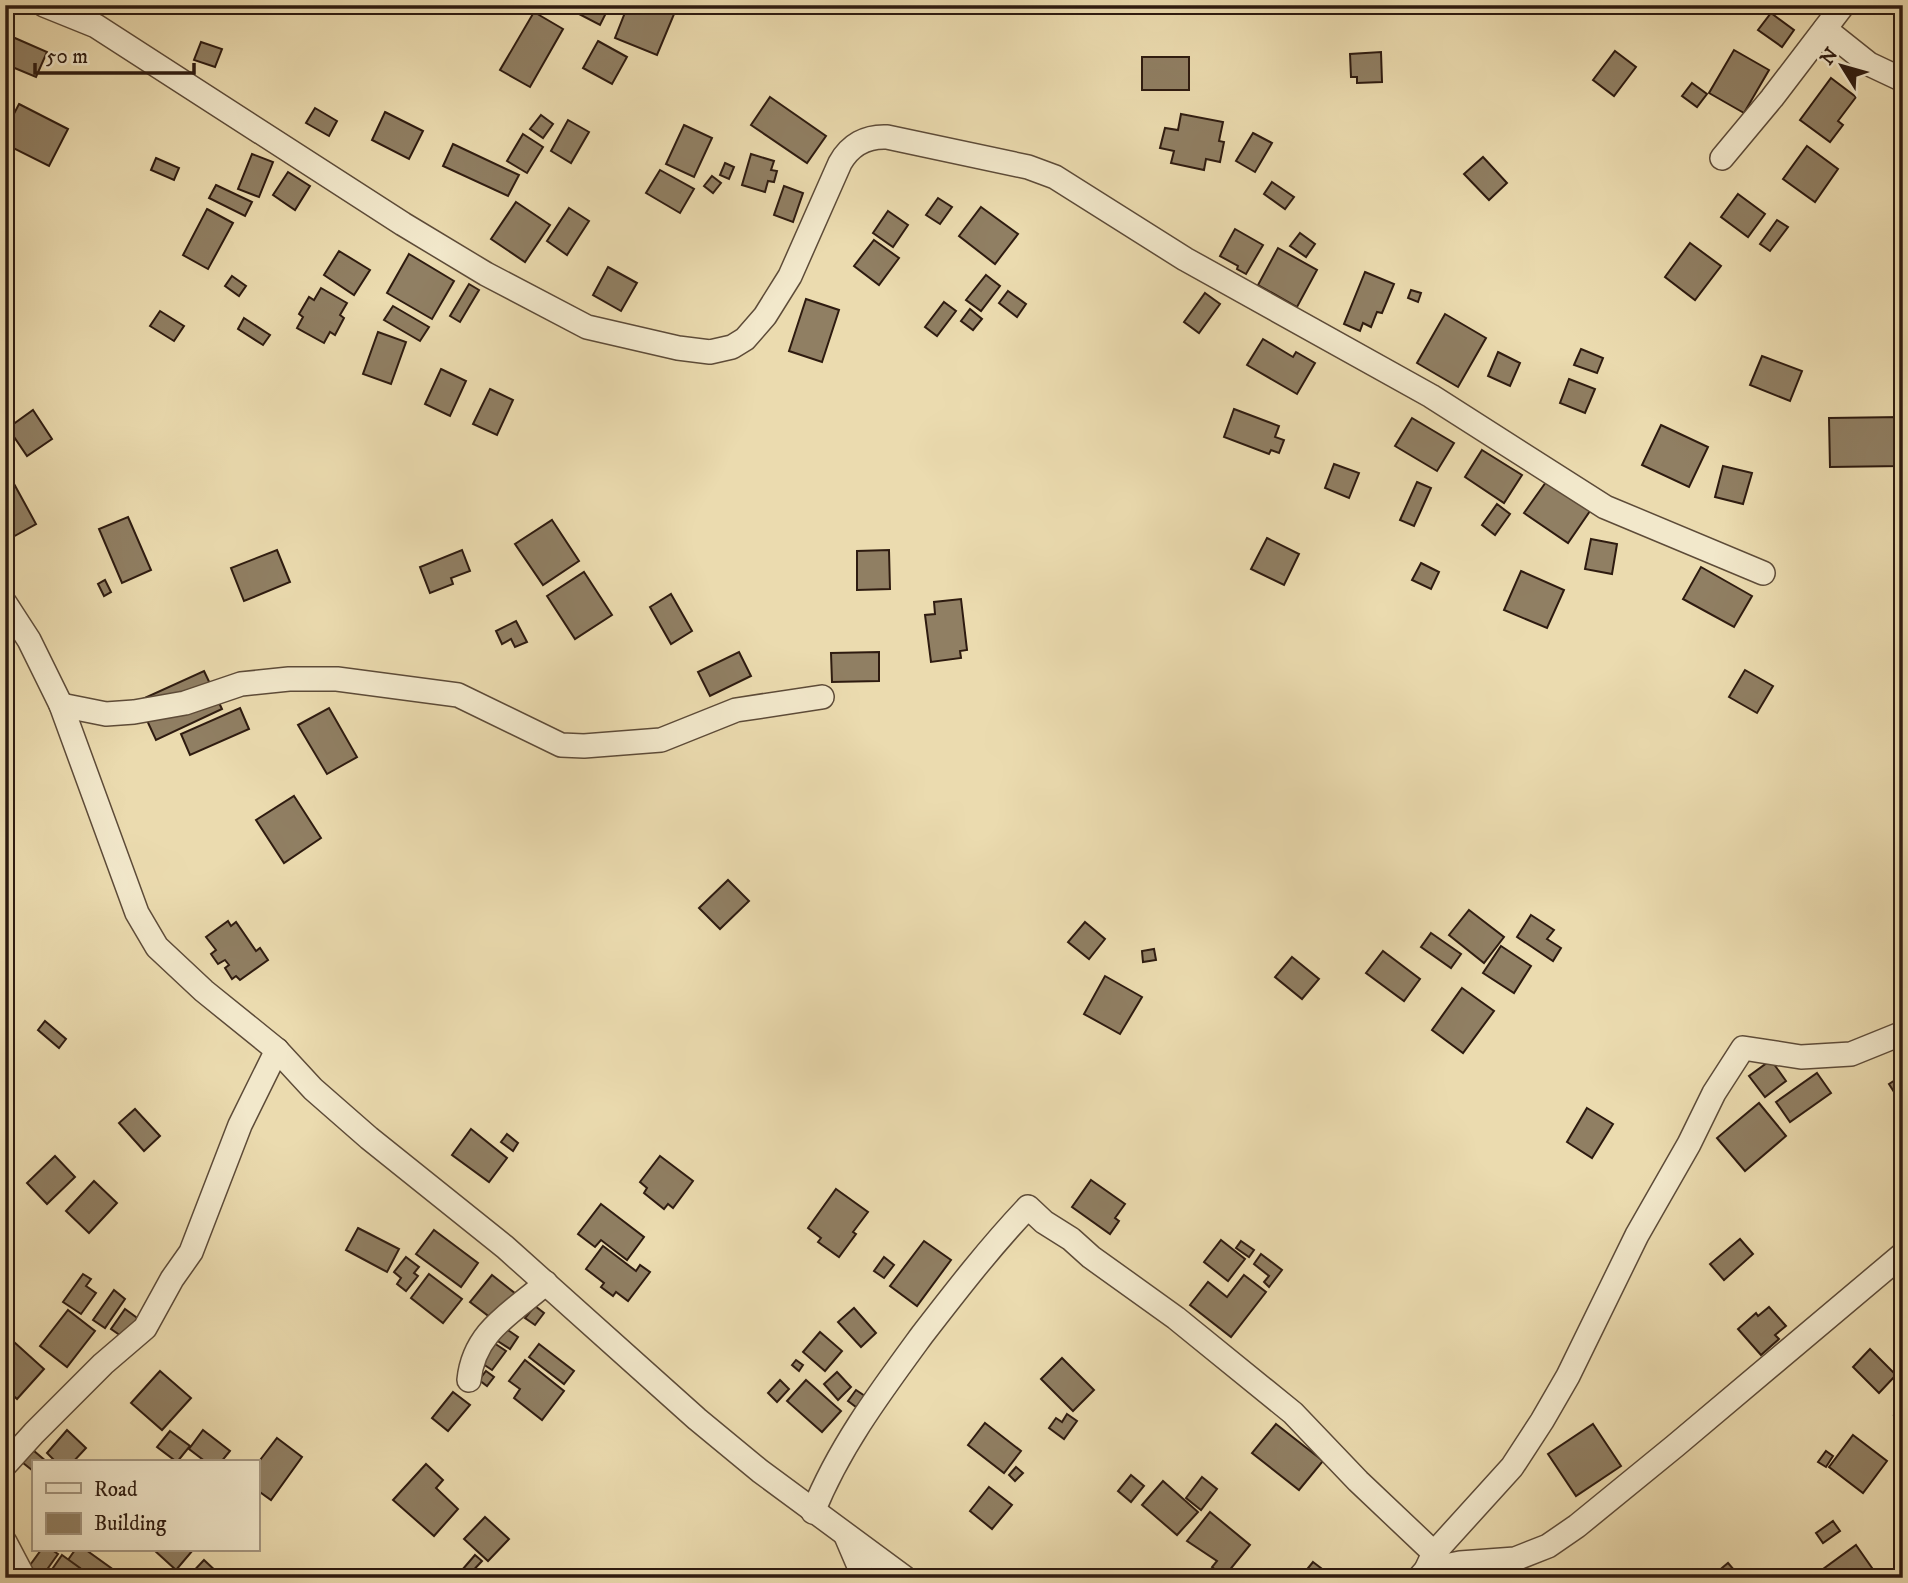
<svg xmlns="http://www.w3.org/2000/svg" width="1908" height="1583" viewBox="0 0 1908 1583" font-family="'IM FELL DW Pica',serif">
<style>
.building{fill:#907f63;stroke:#2e1b10;stroke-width:2}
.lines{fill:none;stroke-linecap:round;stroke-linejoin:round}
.minor-casing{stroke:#5d4b38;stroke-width:26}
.minor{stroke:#f2e8cb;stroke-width:23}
</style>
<rect width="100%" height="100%" fill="#ebdbaf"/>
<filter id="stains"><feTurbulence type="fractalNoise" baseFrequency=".00286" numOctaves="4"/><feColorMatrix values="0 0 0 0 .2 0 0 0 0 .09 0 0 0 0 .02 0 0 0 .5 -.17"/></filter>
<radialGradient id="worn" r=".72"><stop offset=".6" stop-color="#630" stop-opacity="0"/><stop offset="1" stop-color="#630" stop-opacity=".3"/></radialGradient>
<g class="building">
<path d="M583,5H610L600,25L579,14Z"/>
<path d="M628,5L677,7L657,55L615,38Z"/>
<path d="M534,12L563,29L530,87L500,70Z"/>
<path d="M1771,13L1794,30L1782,47L1758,30Z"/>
<path d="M8,35L47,52L36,77L5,64V41Z"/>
<path d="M598,41L627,57L612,84L583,68Z"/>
<path d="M201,42L222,49L215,67L194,60Z"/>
<path d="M1734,50L1769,70L1744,113L1709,93Z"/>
<path d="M1615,51L1636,67L1614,96L1593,80Z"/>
<path d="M1381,52L1382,82L1357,83V77H1351L1350,54Z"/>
<rect x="1142" y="57" width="47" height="33"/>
<path d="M1831,78L1856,97L1838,121L1843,125L1830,142L1800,120Z"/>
<path d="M1692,83L1707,94L1697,107L1682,96Z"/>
<path d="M770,97L826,136L807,163L751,125Z"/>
<path d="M19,104L68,129L49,166L5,144V131Z"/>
<path d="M315,108L337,121L329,136L306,123Z"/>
<path d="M385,112L423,131L409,159L372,140Z"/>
<path d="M1181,114L1223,122L1219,141L1224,142L1220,162L1206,159L1204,170L1171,163L1174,151L1160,148L1165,128L1178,130Z"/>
<path d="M541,115L553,124L543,138L530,129Z"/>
<path d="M568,120L589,132L571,163L551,151Z"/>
<path d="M684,125L712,138L694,177L666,164Z"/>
<path d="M1253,133L1272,143L1255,172L1236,161Z"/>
<path d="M523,134L543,147L527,173L507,161Z"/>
<path d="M453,144L519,175L508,196L443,166Z"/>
<path d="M1807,146L1838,169L1815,202L1783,179Z"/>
<path d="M252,154L273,162L259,197L238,189Z"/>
<path d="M751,154L774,161L771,170L777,171L774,182L768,181L765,192L742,185Z"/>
<path d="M1483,157L1507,183L1489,200L1464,174Z"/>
<path d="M156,158L179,168L174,180L151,170Z"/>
<path d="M725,163L734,167L729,179L720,175Z"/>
<path d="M660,170L694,189L680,213L646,193Z"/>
<path d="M288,172L310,186L295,210L273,195Z"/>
<path d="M712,176L721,183L713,193L704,186Z"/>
<path d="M1272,182L1294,197L1285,209L1264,194Z"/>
<path d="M216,185L252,202L245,216L209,198Z"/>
<path d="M784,186L803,193L793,222L774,215Z"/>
<path d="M1738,194L1765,214L1748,237L1721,217Z"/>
<path d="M938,198L952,207L940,224L926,215Z"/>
<path d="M516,202L550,225L525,262L491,239Z"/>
<path d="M981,207L1018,234L995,264L959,236Z"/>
<path d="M569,208L589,221L567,255L547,241Z"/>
<path d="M207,209L233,223L208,269L183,255Z"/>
<path d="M888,211L908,225L893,247L873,233Z"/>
<path d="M1777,220L1788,227L1770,251L1760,244Z"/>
<path d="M1235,229L1263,245L1246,274L1237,269L1238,266L1220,256Z"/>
<path d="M1300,233L1315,244L1306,257L1290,246Z"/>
<path d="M874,240L899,258L879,285L854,266Z"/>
<path d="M1690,243L1721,266L1695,300L1665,277Z"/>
<path d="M1278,248L1317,270L1297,307L1258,285Z"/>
<path d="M339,251L370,270L354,295L324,275Z"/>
<path d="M409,254L454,281L432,319L387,293Z"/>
<path d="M608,267L637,283L621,311L593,295Z"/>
<path d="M1365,272L1394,284L1382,313L1377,312L1371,327L1363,323L1360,331L1344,324Z"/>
<path d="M986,275L1000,286L981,311L966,300Z"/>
<path d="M232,276L246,286L239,296L225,286Z"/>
<path d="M469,284L479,290L460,322L450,316Z"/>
<path d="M321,288L347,303L340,315L344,318L335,335L330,332L324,343L297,328L303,317L299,314L309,297L314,300Z"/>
<path d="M1411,290L1421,293L1418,302L1408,298Z"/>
<path d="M1008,291L1026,304L1017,317L999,303Z"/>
<path d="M1205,293L1220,304L1199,333L1184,322Z"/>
<path d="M806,299L839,310L822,362L789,351Z"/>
<path d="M944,302L956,311L937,336L925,327Z"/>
<path d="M393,306L429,327L420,341L384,320Z"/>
<path d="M970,309L982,319L973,330L961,321Z"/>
<path d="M160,311L184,326L174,341L150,326Z"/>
<path d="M1445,314L1486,338L1458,387L1417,363Z"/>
<path d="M244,318L270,335L263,345L238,329Z"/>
<path d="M378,332L406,342L391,384L363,374Z"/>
<path d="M1263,339L1293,357L1296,352L1315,363L1297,394L1247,365Z"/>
<path d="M1581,349L1603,358L1597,373L1574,365Z"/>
<path d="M1498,352L1520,363L1510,386L1488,376Z"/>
<path d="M1762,356L1802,371L1790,401L1750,385Z"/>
<path d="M441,369L466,381L450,416L425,404Z"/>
<path d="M1569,379L1595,389L1585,413L1560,403Z"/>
<path d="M490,389L513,400L497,435L473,424Z"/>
<path d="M1234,409L1279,426L1275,437L1284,440L1279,453L1271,450L1269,454L1224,437Z"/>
<path d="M33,410L52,439L27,456L8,428Z"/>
<path d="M1901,417L1902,466L1830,467L1829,418Z"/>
<path d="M1412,418L1454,443L1437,471L1395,446Z"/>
<path d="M1661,425L1708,447L1689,487L1642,465Z"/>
<path d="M1482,450L1522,475L1504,503L1465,477Z"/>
<path d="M1334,464L1359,473L1349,498L1325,488Z"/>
<path d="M1723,466L1752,473L1743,504L1715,497Z"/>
<path d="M13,482L36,524L11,538L5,527V486Z"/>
<path d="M1417,482L1431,488L1414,526L1400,520Z"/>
<path d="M1546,482L1590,511L1568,543L1524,513Z"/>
<path d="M1497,504L1510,514L1495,535L1482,525Z"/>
<path d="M128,517L151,570L122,583L99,529Z"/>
<path d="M552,520L579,561L543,585L515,544Z"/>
<path d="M1267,538L1299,554L1284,585L1251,569Z"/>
<path d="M1591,539L1617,544L1612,574L1585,569Z"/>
<path d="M277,550L290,582L244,601L231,568Z"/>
<path d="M462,550L470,571L451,578L453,584L430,593L420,567Z"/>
<path d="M889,550L890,589L857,590V551Z"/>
<path d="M1421,563L1439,572L1431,589L1412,580Z"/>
<path d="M1701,567L1752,596L1734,627L1683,599Z"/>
<path d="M1521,571L1564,590L1547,628L1504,610Z"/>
<path d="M584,572L612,615L575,639L547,596Z"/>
<path d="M105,580L111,592L104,596L98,584Z"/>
<path d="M671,594L692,631L671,644L650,607Z"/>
<path d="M961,599L967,650L960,651L961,658L931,662L925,615L935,614L934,602Z"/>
<path d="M516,621L527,642L515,647L511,639L502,644L496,631Z"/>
<path d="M739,652L751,676L710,696L698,672Z"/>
<path d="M879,652V681L832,682L831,653Z"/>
<path d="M1745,670L1773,686L1757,713L1729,697Z"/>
<path d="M204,671L222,709L156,740L138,701Z"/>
<path d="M240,708L249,729L190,755L181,734Z"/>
<path d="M329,708L357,757L327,774L298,725Z"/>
<path d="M294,796L321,838L284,863L256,820Z"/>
<path d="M728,880L749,901L720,929L699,908Z"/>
<path d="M1469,910L1504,937L1484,963L1449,935Z"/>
<path d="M1531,915L1554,930L1547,939L1561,948L1553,961L1517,937Z"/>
<path d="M228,921L231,926L236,922L256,951L260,948L268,960L240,980L236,976L232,979L225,968L229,965L225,960L218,964L211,954L216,950L206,937Z"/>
<path d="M1085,922L1105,939L1089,959L1068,942Z"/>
<path d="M1431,933L1461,954L1451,968L1421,947Z"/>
<path d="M1501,946L1531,966L1514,993L1483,973Z"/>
<path d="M1154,949L1156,960L1143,962L1142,951Z"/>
<path d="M1383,951L1420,979L1404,1001L1366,973Z"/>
<path d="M1292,957L1319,979L1302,999L1275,977Z"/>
<path d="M1105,976L1142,997L1120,1034L1084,1014Z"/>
<path d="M1462,988L1494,1011L1463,1053L1432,1030Z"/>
<path d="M45,1021L66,1039L59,1048L38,1030Z"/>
<path d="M1771,1060L1786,1081L1765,1097L1749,1076Z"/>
<path d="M1817,1073L1831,1093L1790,1122L1776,1102Z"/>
<path d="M1903,1075V1106L1889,1084Z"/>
<path d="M1759,1103L1786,1136L1745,1171L1717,1138Z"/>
<path d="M1587,1108L1613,1124L1592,1158L1567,1142Z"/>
<path d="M135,1109L160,1136L144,1151L119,1123Z"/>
<path d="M471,1129L507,1158L489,1182L452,1155Z"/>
<path d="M507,1134L518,1143L513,1151L501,1142Z"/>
<path d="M55,1156L75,1177L47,1204L27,1183Z"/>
<path d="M660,1156L693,1181L673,1208L668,1204L664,1209L644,1193L647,1188L640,1182Z"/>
<path d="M1091,1180L1125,1204L1115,1218L1119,1221L1110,1234L1072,1207Z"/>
<path d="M94,1181L117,1203L89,1233L66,1211Z"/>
<path d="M836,1189L868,1212L853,1232L856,1234L839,1257L818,1242L821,1238L808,1228Z"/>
<path d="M601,1204L644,1237L627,1260L601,1240L595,1247L578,1234Z"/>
<path d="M358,1228L399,1249L387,1272L346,1250Z"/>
<path d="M434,1230L478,1263L461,1287L416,1254Z"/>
<path d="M1740,1239L1753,1254L1724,1280L1710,1264Z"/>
<path d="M1221,1240L1245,1259L1228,1281L1204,1262Z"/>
<path d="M924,1241L951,1260L917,1306L890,1286Z"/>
<path d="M1241,1241L1254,1250L1249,1257L1236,1248Z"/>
<path d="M603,1246L636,1271L640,1265L650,1272L628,1301L616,1292L613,1296L601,1287L604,1283L586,1269Z"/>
<path d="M1261,1254L1282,1270L1269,1287L1264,1282L1269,1276L1254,1264Z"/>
<path d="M406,1257L419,1267L414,1273L418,1276L406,1291L397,1284L401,1278L394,1272Z"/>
<path d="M884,1257L894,1265L884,1278L874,1271Z"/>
<path d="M83,1274L91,1279L86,1286L96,1293L81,1314L63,1302Z"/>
<path d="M429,1274L462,1299L443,1323L411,1298Z"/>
<path d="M492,1275L516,1294L495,1321L470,1302Z"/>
<path d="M1244,1275L1266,1292L1231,1337L1190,1305L1208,1282L1227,1297Z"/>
<path d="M114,1290L125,1299L105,1328L93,1320Z"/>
<path d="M535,1306L544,1313L535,1325L525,1318Z"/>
<path d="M1769,1307L1786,1326L1775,1335L1779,1339L1761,1355L1738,1329L1756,1313L1758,1316Z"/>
<path d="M854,1308L876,1333L861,1347L838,1322Z"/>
<path d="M125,1309L140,1320L127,1340L111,1329Z"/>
<path d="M68,1310L95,1331L67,1367L40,1346Z"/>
<path d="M502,1326L518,1337L510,1349L493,1338Z"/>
<path d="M820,1332L842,1351L825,1371L803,1352Z"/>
<path d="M14,1342L44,1369L17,1399L5,1388V1352Z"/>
<path d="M494,1343L506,1351L492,1370L480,1362Z"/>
<path d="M539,1344L574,1371L564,1384L529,1357Z"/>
<path d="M1870,1349L1896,1375L1879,1393L1853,1367Z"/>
<path d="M1062,1358L1094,1390L1073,1411L1041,1379Z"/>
<path d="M525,1360L564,1391L542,1420L514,1398L520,1389L509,1381Z"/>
<path d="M796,1360L803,1365L799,1371L792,1365Z"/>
<path d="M160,1371L191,1398L162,1430L131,1403Z"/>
<path d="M486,1371L494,1377L487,1386L479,1380Z"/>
<path d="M837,1372L851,1387L838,1400L824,1384Z"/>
<path d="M780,1380L789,1389L777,1402L768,1393Z"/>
<path d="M806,1380L841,1411L822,1432L787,1401Z"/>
<path d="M856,1390L868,1398L860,1410L848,1401Z"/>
<path d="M453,1392L470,1405L448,1431L432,1418Z"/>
<path d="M1903,1403V1422L1894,1415Z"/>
<path d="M1067,1414L1077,1421L1064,1439L1049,1428L1056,1418L1062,1422Z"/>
<path d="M985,1423L1021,1451L1004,1473L968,1445Z"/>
<path d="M1276,1424L1323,1461L1299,1490L1252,1453Z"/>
<path d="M1593,1424L1621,1466L1576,1496L1548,1454Z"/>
<path d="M67,1430L86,1448L73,1462H52L54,1460L47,1453Z"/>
<path d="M203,1430L230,1451L221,1462H206L189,1449Z"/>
<path d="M170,1431L190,1446L177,1462L157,1447Z"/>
<path d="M1853,1435L1887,1461L1863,1493L1829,1467Z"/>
<path d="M277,1438L302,1457L271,1500L257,1490V1464Z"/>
<path d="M27,1445L47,1462H33V1471L17,1458Z"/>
<path d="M1826,1451L1833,1456L1826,1467L1818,1462Z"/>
<path d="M426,1464L443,1480L436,1488L458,1509L434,1536L393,1500Z"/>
<path d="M1016,1467L1023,1473L1015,1481L1009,1475Z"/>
<path d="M1131,1475L1144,1486L1131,1502L1118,1491Z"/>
<path d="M1202,1477L1217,1489L1201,1510L1186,1498Z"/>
<path d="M1163,1481L1198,1512L1177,1535L1142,1505Z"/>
<path d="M989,1487L1012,1505L992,1529L970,1511Z"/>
<path d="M1210,1512L1250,1545L1224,1577L1212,1567L1217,1561L1187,1541Z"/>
<path d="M485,1517L509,1539L488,1561L464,1539Z"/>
<path d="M1833,1521L1840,1531L1823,1543L1816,1533Z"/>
<path d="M1856,1545L1879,1578H1824L1819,1572Z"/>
<path d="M41,1550H52L58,1554L41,1578H34L25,1572Z"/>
<path d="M75,1550H86L118,1573L114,1578H63L58,1574Z"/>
<path d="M154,1550H193L176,1570Z"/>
<path d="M62,1555L80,1568L73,1578H46Z"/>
<path d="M475,1555L482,1561L468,1576L462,1570Z"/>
<path d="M204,1560L220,1575L218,1578H187Z"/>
<path d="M1313,1562L1334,1578H1300Z"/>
<path d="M1728,1563L1741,1578H1710Z"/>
</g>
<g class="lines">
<defs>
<g id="minor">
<path d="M44,5L96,26L403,224L486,274L587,327L678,348L710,352L732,347L745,339L765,316L790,276L840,163C850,145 866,136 887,137L1028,167L1055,177L1185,259L1431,396L1605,507L1763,573"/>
<path d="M1825,29L1869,64L1903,80"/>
<path d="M1722,158L1772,98L1843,5"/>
<path d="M5,603L29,640L61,705L137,913L157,947L204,991L277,1050L313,1089L369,1138L505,1247L697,1419L760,1471L905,1578"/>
<path d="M61,705L106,714L134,712L185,703L241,684L289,679H337L458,695L561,745L584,746L661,740L736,710L822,697"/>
<path d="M469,1380C474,1331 512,1313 546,1283"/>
<path d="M5,1465L34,1433L103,1364L145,1328L172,1279L191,1252L240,1125L277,1050"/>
<path d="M813,1512C839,1447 881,1391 922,1335C956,1291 990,1247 1028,1207L1044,1222L1071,1239L1091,1257L1176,1318L1293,1413L1358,1481L1434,1553"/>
<path d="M846,1536L864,1578"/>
<path d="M5,1542L24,1578"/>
<path d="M1426,1570L1460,1563L1515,1559L1548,1546L1577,1526L1675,1446L1903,1254"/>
<path d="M1419,1578L1426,1570L1434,1553L1512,1467L1542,1421L1568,1376L1637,1235L1689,1144L1714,1093L1743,1048L1801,1057L1851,1054L1903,1033"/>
</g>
</defs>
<use href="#minor" class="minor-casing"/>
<use href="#minor" class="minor"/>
</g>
<rect width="1908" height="1583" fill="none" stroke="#ebdbaf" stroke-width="28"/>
<rect x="7" y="7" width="1894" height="1569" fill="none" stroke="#2e1b10" stroke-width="3.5"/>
<rect x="14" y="14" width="1880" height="1555" fill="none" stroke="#2e1b10" stroke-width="2"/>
<rect x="32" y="1460" width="228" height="91" fill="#f2e8cb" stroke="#a49680" stroke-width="2"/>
<rect x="46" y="1483" width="35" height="10" fill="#f2e8cb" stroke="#a49680" stroke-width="2"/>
<text x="94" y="1496" font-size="21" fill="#2e1b10">Road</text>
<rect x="46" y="1513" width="35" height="21" fill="#907f63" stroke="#a49680" stroke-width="2"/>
<text x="94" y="1530" font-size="21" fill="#2e1b10">Building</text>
<g transform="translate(1842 66) rotate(307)" stroke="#f2e8cb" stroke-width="5" paint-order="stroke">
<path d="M0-5L12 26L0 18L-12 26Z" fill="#2e1b10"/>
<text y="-10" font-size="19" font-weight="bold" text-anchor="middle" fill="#2e1b10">N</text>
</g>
<path d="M35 63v10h159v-10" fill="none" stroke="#2e1b10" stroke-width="3.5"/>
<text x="46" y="63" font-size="21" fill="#2e1b10" stroke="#f2e8cb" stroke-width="5" paint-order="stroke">50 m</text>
<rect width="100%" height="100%" filter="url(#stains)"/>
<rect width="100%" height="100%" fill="url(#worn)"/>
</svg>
